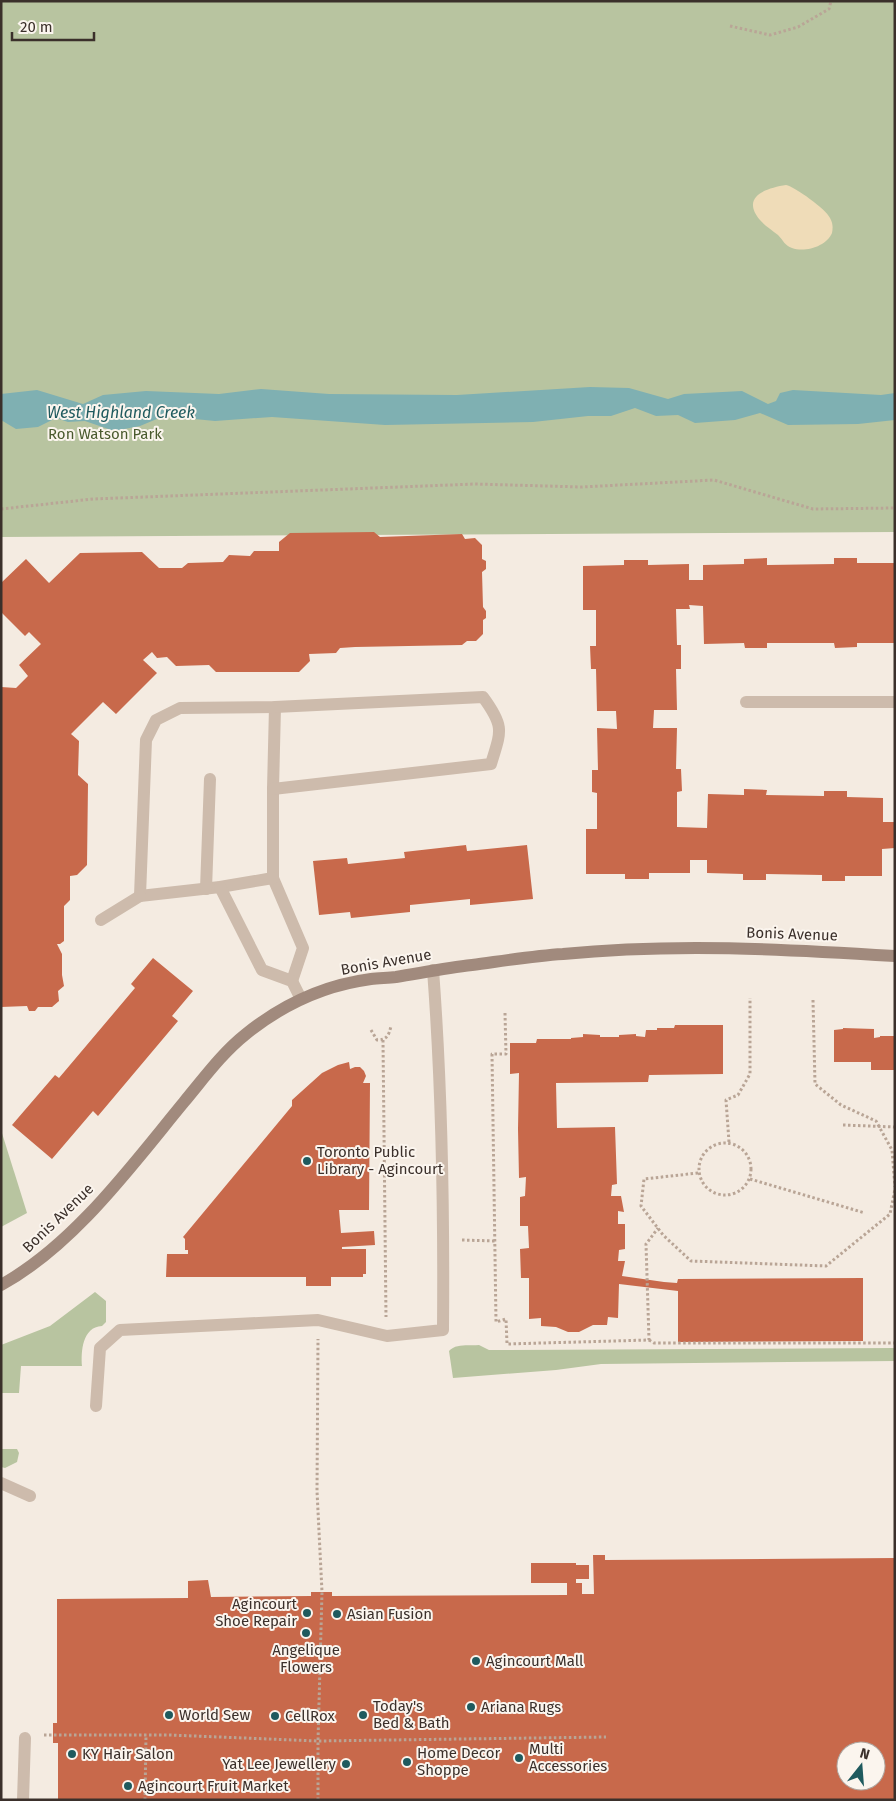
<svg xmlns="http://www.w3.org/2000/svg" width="896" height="1801" viewBox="0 0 896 1801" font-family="'Fira Sans',sans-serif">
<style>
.green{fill:#b8c4a0}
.sand{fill:#efdcb8}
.water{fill:#7fb0b2}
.building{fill:#c8694b;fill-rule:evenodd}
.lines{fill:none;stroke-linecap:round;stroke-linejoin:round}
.path{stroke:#b9a596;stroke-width:3;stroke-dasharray:2.5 2.5;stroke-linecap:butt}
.lane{stroke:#cdbbac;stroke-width:12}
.secondary{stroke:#a18a7d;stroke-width:12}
.poi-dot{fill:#1f5a5e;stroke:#fbf5ee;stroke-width:2}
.labels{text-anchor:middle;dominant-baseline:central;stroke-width:4;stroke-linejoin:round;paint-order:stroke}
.park-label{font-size:15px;fill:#4a5a2e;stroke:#fbf5ee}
.street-label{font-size:15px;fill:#3b302b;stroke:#fbf5ee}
.poi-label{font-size:15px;fill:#3b302b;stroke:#fbf5ee;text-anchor:start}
.water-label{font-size:16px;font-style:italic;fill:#1f5a5e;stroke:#fbf5ee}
</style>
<rect width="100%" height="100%" fill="#f4ebe1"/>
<g class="green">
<path d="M1,1H895V532L1,537Z"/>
<path d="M1,1130L27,1213L1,1227Z"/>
<path d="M95,1292L106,1301V1322L102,1326C82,1327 81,1352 82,1366H21L19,1393H1V1345L50,1326Z"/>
<path d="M479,1345L489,1350L895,1348V1361L601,1364L556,1370L453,1378L449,1351C456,1343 469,1346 479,1345Z"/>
<path d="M1,1449H17L19,1453L17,1462L5,1468L1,1467Z"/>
</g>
<path class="sand" d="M786,185C795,187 826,209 830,218C833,223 833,228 832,233C827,246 805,253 792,248C785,246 783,240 778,235C772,230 765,226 760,220C740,196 767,188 786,185Z"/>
<path class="water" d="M590,387L629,388L668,399L684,394L742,391L768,404L776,401L780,393L793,390L881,395L895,393V420L858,424L788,425L760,413L735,420L695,423L678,415L656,416L635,408L611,416H588L533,422L385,425L272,417L215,421L164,416L140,426L114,431L85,421L68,422L56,418L38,427L16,429L1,420V394L37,390L83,404L103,395L146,391L219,394L261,389L329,394L457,395Z"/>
<g class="building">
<path d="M374,532L380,537L462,534L465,539L475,538L482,545V559L486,561V569L482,572L483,607L486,611V618L483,620V634L476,641H467L462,645L355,647L340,648L336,653L309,654L310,661L299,672H216L209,665L176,666L167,657L157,658L152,652L143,660L157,673L116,714L103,702L71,734L79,741L78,775L88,784L87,865L77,875L70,876V900L64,906V941L60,944H57L62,954V975L64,986L58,991L59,1001L52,1007H38L35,1011H29L27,1006L1,1007V687L16,688L28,676L19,665L41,644L29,632L25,636L1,612V583L26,559L49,583L80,553L142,552L159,568H182L188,563L223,562L229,555L250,556L254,551H279V542L290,533Z"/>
<path d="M767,558V565L834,564V558H857V563H895V643H857V647L835,648L834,643H767V648H745L744,643L704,644L703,606L689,605L690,609H676L677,645H681V669H676L677,710H654L653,728H677L676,769H681L682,791L677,792V827L707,828L708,794L744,795V789L767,790L766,795L824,796V791H847V797L883,798V822H895V848L882,849V876H845V881H822V875L766,874V880H743V874L707,873V860H690V873H649V879H625V874H586V829H597V793L592,792V770H598L597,728L617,729L616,711H597L596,669H591L590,646H596V610H583V566L624,565V560H648V565L689,564V580H703V565L744,564V559Z"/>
<path d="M466,845L467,851L527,845L533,899L470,905V899L410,905V912L351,918L350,912L319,915L313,861L347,858L348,864L405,858L404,852Z"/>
<path d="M153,958L193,991L172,1016L178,1021L98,1116L93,1111L52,1159L12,1125L55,1075L59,1078L135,988L131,984Z"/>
<path d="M675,1025H723V1074L649,1075L648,1082L556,1083L557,1128L615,1127L617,1184L612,1185L611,1196H621L624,1212L618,1211V1224H625V1249L619,1250L618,1261H625L622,1276L664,1282L677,1283L678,1279L863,1278V1341L678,1342V1291L619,1284L618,1318L608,1317L607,1325H593L579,1332H568L556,1327L541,1326V1318L529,1319V1278H521L520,1249L529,1248L528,1226H520V1197L525,1196L526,1177L519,1178L518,1129L519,1073L510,1074V1043H536L537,1039H571V1038L583,1037V1034L600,1035V1037H619V1035L636,1034V1036L645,1037L646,1030H657V1028H674Z"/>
<path d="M843,1028L874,1029V1038L880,1037V1036H895V1070H871V1062H834V1030L843,1029Z"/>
<path d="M349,1062L350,1069L355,1067H360L364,1071L366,1076L363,1083H370L369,1210H339L341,1233L374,1231L375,1245L342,1247V1249H366V1274H363V1277H331V1286H306V1277H166L167,1254H188V1250H185V1239L183,1237L292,1106V1100L322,1073L338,1065Z"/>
<path d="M593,1555H605V1560L895,1558V1800H58V1743H53V1723H57V1599L188,1598V1581L208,1580L211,1597L311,1596V1592H332V1596L567,1595V1583H531V1563H576V1565H589V1579H576V1583H582V1594H594ZM846,1751H876V1781H846Z"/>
</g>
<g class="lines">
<g class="path">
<path d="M730,26L770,35L798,27L829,9L831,1"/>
<path d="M1,509L93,499L475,484L582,487L714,480L813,509L895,508"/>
<path d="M813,1000L815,1084L841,1105L876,1121L892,1150L895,1187"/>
<path d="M505,1013L506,1054H492L496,1322L506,1319L507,1344L649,1340L646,1244L658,1228"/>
<path d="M371,1030L377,1040C387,1040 389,1035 391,1026"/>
<path d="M383,1040L386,1317"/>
<path d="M843,1125L895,1127"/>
<path d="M729,1142L726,1100L738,1095L750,1074V998"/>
<circle cx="725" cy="1169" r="26"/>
<path d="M698,1173L644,1179L641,1206L663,1235L691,1261L826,1266L890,1214L895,1189"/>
<path d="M750,1179L865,1213"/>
<path d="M462,1240L495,1241"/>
<path d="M649,1340L654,1343H895"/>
<path d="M44,1735H169L318,1741L606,1737"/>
<path d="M145,1800L146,1735"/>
<path d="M318,1800V1741L322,1592L317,1491L318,1339"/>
</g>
<g class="lane">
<path d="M746,702H895"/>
<path d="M275,707L273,789V878L303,948L292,981"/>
<path d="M273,789L491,764C501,731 505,727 483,697L275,707L180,708L156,720L146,740L140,896L220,887L273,878"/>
<path d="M220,887L262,970L292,981L301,999"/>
<path d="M206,889L210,779"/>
<path d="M101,920L140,896"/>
<path d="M96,1406L100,1348L120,1330L318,1320L387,1336L443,1330C444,1210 442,1089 433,970"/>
<path d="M1,1483L30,1496"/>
<path d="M23,1800L25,1738"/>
</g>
<path class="secondary" d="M1,1285C74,1245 132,1165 184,1102C204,1078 222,1053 246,1034C282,1005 325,985 371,979C379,978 388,978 396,977C421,973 446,968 472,965C502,961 532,956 563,954C673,943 785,949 895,956"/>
</g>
<g class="poi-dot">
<circle cx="307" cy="1161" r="5"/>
<circle cx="307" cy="1613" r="5"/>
<circle cx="337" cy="1614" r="5"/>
<circle cx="306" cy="1633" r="5"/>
<circle cx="476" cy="1661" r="5"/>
<circle cx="471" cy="1707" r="5"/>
<circle cx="169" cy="1715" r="5"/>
<circle cx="363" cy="1715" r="5"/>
<circle cx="275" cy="1716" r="5"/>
<circle cx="72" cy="1754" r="5"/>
<circle cx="519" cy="1758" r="5"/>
<circle cx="407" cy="1762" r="5"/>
<circle cx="346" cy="1764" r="5"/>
<circle cx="128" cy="1786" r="5"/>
</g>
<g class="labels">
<g class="park-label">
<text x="105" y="434">Ron Watson Park</text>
</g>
<g class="street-label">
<text transform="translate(792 934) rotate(2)">Bonis Avenue</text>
<text transform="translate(386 962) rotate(-10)">Bonis Avenue</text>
<text transform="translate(58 1218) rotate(-44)">Bonis Avenue</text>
</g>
<g class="poi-label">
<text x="317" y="1152">Toronto Public<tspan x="317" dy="17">Library - Agincourt</tspan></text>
<text x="297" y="1604" text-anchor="end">Agincourt<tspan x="297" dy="17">Shoe Repair</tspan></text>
<text x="347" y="1614">Asian Fusion</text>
<text x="306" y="1650" text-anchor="middle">Angelique<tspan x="306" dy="17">Flowers</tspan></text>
<text x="486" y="1661">Agincourt Mall</text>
<text x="373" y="1706">Today's<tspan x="373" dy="17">Bed &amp; Bath</tspan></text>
<text x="481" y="1707">Ariana Rugs</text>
<text x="179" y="1715">World Sew</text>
<text x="285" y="1716">CellRox</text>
<text x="529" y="1749">Multi<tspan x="529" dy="17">Accessories</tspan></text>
<text x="417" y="1753">Home Decor<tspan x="417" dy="17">Shoppe</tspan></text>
<text x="82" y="1754">KY Hair Salon</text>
<text x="336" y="1764" text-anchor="end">Yat Lee Jewellery</text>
<text x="138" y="1786">Agincourt Fruit Market</text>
</g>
<g class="water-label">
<text x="121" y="412">West Highland Creek</text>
</g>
</g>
<rect width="896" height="1801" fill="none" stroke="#3b302b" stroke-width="5"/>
<g transform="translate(861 1766) rotate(17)"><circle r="24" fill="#fbf5ee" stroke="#aea6a0"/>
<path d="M0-4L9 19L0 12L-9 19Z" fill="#1f5a5e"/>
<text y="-8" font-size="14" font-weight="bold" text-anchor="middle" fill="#3b302b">N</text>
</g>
<path d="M12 32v8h82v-8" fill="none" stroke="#3b302b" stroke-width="2.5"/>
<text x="20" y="32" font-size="15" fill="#3b302b" stroke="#fbf5ee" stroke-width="4" paint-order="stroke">20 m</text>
</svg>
